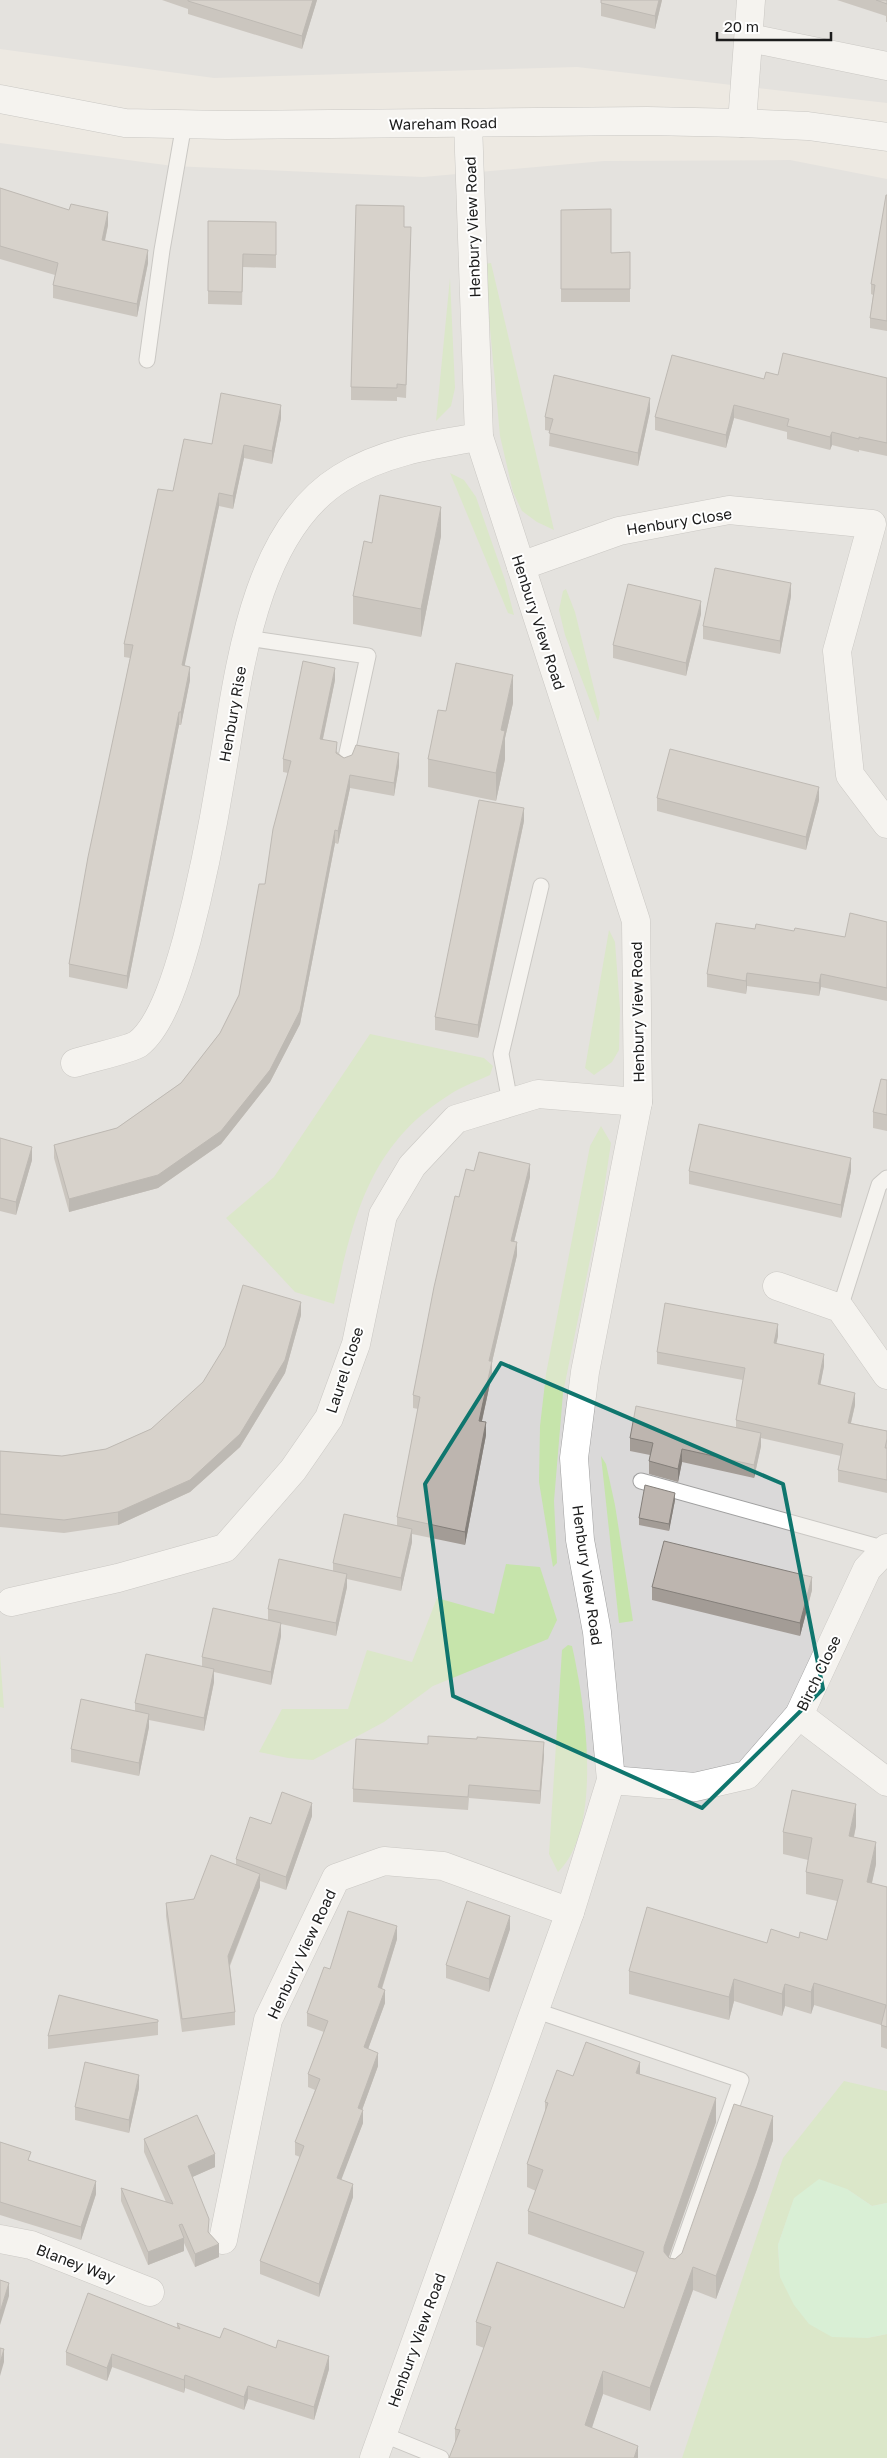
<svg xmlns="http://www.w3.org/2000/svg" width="887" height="2458" viewBox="0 0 887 2458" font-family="'Golos Text',sans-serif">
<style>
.residential{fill:#dad9d9}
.grass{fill:#c6e4ab}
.park{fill:#c1f5c6}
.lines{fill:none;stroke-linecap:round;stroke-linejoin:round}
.service-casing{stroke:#a0a0a0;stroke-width:17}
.minor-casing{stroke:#a0a0a0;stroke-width:29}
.tertiary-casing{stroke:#a0a0a0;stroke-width:29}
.service{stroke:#fff;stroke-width:15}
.minor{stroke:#fff;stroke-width:28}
.tertiary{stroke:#fff;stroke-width:28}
.wall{fill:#a39c96}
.shaded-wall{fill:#847f7a}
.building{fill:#bdb5af;stroke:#847f7a}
.marked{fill:none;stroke:#0f766e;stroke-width:4;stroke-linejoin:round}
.labels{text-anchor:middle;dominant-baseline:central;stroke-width:4;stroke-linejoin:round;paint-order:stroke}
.street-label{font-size:15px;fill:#1c1c1c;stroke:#fff}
</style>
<rect width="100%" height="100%" fill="#ede9e2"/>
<g class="residential">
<path d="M0,0H887V103L577,67L214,78L0,49Z"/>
<path d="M0,143L173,166L423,177L604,161L790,160L887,179V2458H0Z"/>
</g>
<g class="grass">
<path d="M491,263L554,530L537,522L522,511L513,492L500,436L484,264Z"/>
<path d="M450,278L455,388L451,406L436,421Z"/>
<path d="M450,473L464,480L476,497L505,580L514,615L508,613Z"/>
<path d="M566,589L575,612L600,713L598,722L565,635L559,610L563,591Z"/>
<path d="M609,930L615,942L620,1009L619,1050L612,1062L594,1075L585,1068Z"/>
<path d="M370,1034L484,1058L493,1066L490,1075C477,1081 461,1087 449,1095C369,1145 353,1218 334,1304L295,1292L226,1218L274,1177Z"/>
<path d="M601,1126L611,1143L603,1196L563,1393L554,1501L557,1563L553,1567L539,1482L540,1426L546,1374L590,1146Z"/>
<path d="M601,1456L606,1464L615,1505L633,1621L619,1623Z"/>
<path d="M506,1564L540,1567L557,1620L548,1639L433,1686L384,1722L313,1760L288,1758L259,1752L282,1709H348L367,1650L412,1662L437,1598L494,1614Z"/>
<path d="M568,1645L572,1646C585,1704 604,1827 558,1872L549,1854L562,1650Z"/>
<path d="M0,1655L4,1708L0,1707Z"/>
<path d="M844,2081L887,2091V2203L872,2206L847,2189L794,2199L778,2245L780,2277L867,2338L887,2334V2458H682L783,2158Z"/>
</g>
<path class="park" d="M819,2179L847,2189L872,2206L887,2203V2334L867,2338L832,2337L809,2324L794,2305L780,2277L778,2245L794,2198Z"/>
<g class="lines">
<defs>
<g id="service">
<path d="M147,360L162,250L184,124"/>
<path d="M247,638L368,656L345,762"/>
<path d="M510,1102L501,1054L541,886"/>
<path d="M840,1308L879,1185L887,1178"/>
<path d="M641,1481L886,1549"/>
<path d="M534,2010L741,2080L673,2273"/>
<path d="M382,2434L441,2458"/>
</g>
<g id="minor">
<path d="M750,38L887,66"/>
<path d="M742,123L751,0"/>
<path d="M521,566L619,531L729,510L872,524L837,651L850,775L887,824"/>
<path d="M75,1063C87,1059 131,1049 138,1044C163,1025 179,968 187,939C201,886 212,832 221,777C238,683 250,534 341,478C383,452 430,445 479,437"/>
<path d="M777,1286L840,1308L887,1375"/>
<path d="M11,1602L118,1578L225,1548L293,1470L329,1418L356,1344L383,1215L412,1166L456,1119L538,1094L638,1102"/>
<path d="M799,1715L887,1782"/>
<path d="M611,1780L695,1787L747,1775L799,1715L867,1569L887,1548"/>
<path d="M0,2239L31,2245L150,2292"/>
<path d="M223,2240L268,2020L336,1878L384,1861L443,1866L570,1912"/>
<path d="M374,2458L570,1912L611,1780L597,1632L580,1540L574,1458L585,1372L638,1102L636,921L479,437L468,123"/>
</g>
<path id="tertiary" d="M0,99L125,123L226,125L647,121L742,123L808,126L887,137"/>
</defs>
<use href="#service" class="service-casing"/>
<use href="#minor" class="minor-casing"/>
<use href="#tertiary" class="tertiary-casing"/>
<use href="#service" class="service"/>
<use href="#minor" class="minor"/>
<use href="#tertiary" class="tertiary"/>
</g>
<g class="wall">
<path d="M162,0H317L302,49L188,14V9Z"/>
<path d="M601,0H662L655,29L601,16Z"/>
<path d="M837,0H887V22H886V16Z"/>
<path d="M0,188L108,225L105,241L148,263L137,317L53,298V285L55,275L0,259Z"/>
<path d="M887,195V331L870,328V318L873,295L871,294V284Z"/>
<path d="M561,210L611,253L630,252V302H561Z"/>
<path d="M208,221L276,222V268L243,267L242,305L208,304Z"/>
<path d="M404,227L411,240L406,398L397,397V401L351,400V387Z"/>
<path d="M778,375L887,378V456L859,450V452L832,445L830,450L787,439V432L734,418L726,448L655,430V417Z"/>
<path d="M650,411L638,466L549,446L550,431L545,430V417Z"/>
<path d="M281,418L272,464L244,458L233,509L219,506L184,665L190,680L181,725H179L127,989L69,977V964L130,658L124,657V644L173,491L212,444Z"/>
<path d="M441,536L421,637L353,624V596L372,543Z"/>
<path d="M791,596L780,654L703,639V626Z"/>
<path d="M701,614L686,676L613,658V645Z"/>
<path d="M335,680L323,739L344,758L399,766L394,796L350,788L338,844L335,843L300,1024L270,1082L221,1144L158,1188L69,1212L54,1158V1145L117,1128L181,1083L220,1033L239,995L265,884L288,773L283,772V759Z"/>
<path d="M513,703L505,738V759L496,801L428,787V759L446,711Z"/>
<path d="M657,798L819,800L806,850L657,811Z"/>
<path d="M524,821L478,1038L435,1030V1017Z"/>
<path d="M887,922V1001L821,987L819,996L747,986L746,994L707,987V974L755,929L794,931L845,937Z"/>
<path d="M887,1080V1131L873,1128V1112Z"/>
<path d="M0,1138L32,1160L16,1215L0,1211Z"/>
<path d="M474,1171L530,1177L514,1242L517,1255L492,1362V1374L482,1421L486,1435L465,1545L412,1534V1542L401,1591L347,1579V1587L336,1636L281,1624V1636L271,1685L214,1672V1682L204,1731L149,1720V1727L139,1776L71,1762V1749L135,1711V1703L202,1667V1657L268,1620V1609L333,1571V1563L397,1526V1517L418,1409L413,1408V1395L459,1197Z"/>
<path d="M689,1171H851L841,1218L689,1184Z"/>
<path d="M301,1315L285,1373L240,1447L190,1492L118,1525L64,1533L0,1527V1451L62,1456L106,1449L151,1429Z"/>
<path d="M778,1336L776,1343L824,1366L820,1385L855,1405L851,1423L887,1431V1493L838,1482V1470L841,1456L761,1438V1446L754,1478L682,1462L678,1482L649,1474V1461L650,1455L630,1451V1438L736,1428V1420L743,1380L657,1364V1352Z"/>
<path d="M675,1500L669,1531L639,1525V1518Z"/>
<path d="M652,1587L812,1590L800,1636L652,1600Z"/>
<path d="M544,1755L540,1804L469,1798L468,1810L353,1802V1789Z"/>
<path d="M312,1816L286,1890L260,1881V1887L230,1966L235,2012V2025L182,2032L166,1916V1903L194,1899L236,1865V1859L271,1824Z"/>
<path d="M856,1826L854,1837L876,1864L872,1883L887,1887V2049L881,2047V2025L814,2005L811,2014L785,2006L782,2016L734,2001L729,2020L629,1994V1971L767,1943L799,1938L827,1940L837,1901L806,1894V1872L808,1860L783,1854V1832Z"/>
<path d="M510,1929L489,1992L446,1978V1965Z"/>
<path d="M397,1939L382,1989L385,2003L368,2049L378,2066L362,2110L363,2123L341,2179L353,2197L319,2297L260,2274V2261L300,2157L295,2155V2142L315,2090L308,2087V2074L324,2032L307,2026V2013L330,1969Z"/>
<path d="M158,2020V2035L48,2049V2036Z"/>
<path d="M640,2074L716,2122L669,2257V2258L675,2259L682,2253L773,2140L757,2189L716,2299L693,2290L650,2411L603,2394L592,2428L638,2458L455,2441V2429L484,2348L476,2345V2322L624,2308L637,2273L528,2234V2211L536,2191L527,2187V2164L545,2112V2102L573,2076Z"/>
<path d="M139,2088L129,2133L75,2120V2107Z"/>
<path d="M144,2139L215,2167L192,2177L209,2233L219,2257L195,2267L184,2243V2251L148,2265L121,2201V2188L166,2202L144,2152Z"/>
<path d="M0,2142L31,2161L96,2194L81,2240L0,2215Z"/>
<path d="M177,2323L220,2338L329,2369L314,2420L248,2399L244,2410L185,2388L184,2393L112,2367L107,2381L66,2365V2352L177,2328Z"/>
</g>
<g class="shaded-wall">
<path d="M313,0H317L302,49V36Z"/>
<path d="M659,0H662L655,29V16Z"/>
<path d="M108,212V225L102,253V240Z"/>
<path d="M148,250V263L137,317V304Z"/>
<path d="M650,398V411L638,466V453Z"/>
<path d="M281,405V418L272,464V451Z"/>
<path d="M734,405V418L726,448V435Z"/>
<path d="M832,432V445L830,450V437Z"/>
<path d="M244,445V458L233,509V496Z"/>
<path d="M219,493V506L182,678V665Z"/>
<path d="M441,507V536L421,637V609Z"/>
<path d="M791,583V596L780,654V641Z"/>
<path d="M701,601V614L686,676V663Z"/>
<path d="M190,667V680L181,725V712Z"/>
<path d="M335,668V680L320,752V739Z"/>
<path d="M513,675V703L505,738V759L496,801V773L501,730Z"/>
<path d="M179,712V725L127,989V976Z"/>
<path d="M399,753V766L394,796V783Z"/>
<path d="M350,775V788L338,844V831Z"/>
<path d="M819,787V800L806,850V837Z"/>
<path d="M524,808V821L478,1038V1025Z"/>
<path d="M335,830V843L300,1024L270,1082L221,1144L158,1188L69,1212V1199L158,1175Z"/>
<path d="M747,973V986L746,994V981Z"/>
<path d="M821,974V987L819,996V983Z"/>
<path d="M32,1147V1160L16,1215V1202Z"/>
<path d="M851,1158V1171L841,1218V1205Z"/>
<path d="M530,1164V1177L511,1254V1241Z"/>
<path d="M517,1242V1255L492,1362V1374L479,1434V1421L489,1361Z"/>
<path d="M301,1302V1315L285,1373L240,1447L190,1492L118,1525V1512Z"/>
<path d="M778,1324V1336L774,1355V1343Z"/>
<path d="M824,1354V1366L818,1397V1384Z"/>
<path d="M855,1393V1405L848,1435V1423Z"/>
<path d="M486,1422V1435L465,1545V1532Z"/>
<path d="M761,1433V1446L754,1478V1465Z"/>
<path d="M682,1449V1462L678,1482V1469Z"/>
<path d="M675,1493V1500L669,1531V1524Z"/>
<path d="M412,1529V1542L401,1591V1578Z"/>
<path d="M347,1574V1587L336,1636V1623Z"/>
<path d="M812,1577V1590L800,1636V1623Z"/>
<path d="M281,1623V1636L271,1685V1672Z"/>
<path d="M214,1669V1682L204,1731V1718Z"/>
<path d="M149,1714V1727L139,1776V1763Z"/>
<path d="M544,1742V1755L540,1804V1791Z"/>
<path d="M312,1803V1816L286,1890V1877Z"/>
<path d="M856,1804V1826L849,1858V1836Z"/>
<path d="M876,1842V1864L867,1904V1882Z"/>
<path d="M260,1874V1887L228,1969V1956Z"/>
<path d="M510,1916V1929L489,1992V1979Z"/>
<path d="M397,1926V1939L378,2000V1987Z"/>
<path d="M734,1979V2001L729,2020V1997Z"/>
<path d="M814,1983V2005L811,2014V1992Z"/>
<path d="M785,1984V2006L782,2016V1994Z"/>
<path d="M385,1990V2003L364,2060V2047Z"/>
<path d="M378,2053V2066L358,2121V2108Z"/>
<path d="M640,2062V2085L636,2073Z"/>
<path d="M139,2075V2088L129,2133V2120Z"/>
<path d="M716,2098V2122L664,2270V2247Z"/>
<path d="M363,2110V2123L337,2191V2178Z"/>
<path d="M773,2116V2140L757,2189L716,2299V2276Z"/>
<path d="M215,2154V2167L188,2179V2166Z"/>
<path d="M96,2181V2194L81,2240V2227Z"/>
<path d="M353,2184V2197L319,2297V2284Z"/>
<path d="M184,2238V2251L148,2265V2252Z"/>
<path d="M219,2244V2257L195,2267V2254Z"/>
<path d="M693,2267V2290L650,2411V2388Z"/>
<path d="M9,2283V2296L0,2325V2312Z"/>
<path d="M4,2349V2362L0,2376V2363Z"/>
<path d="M112,2354V2367L107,2381V2368Z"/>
<path d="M329,2356V2369L314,2420V2407Z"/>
<path d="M603,2371V2394L585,2448V2425Z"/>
<path d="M185,2375V2388L184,2393V2380Z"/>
<path d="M248,2386V2399L244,2410V2397Z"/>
<path d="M638,2446V2458H634Z"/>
</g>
<g class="building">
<path d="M188,0H313L302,36L188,1Z"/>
<path d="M601,0H659L655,16L601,3Z"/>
<path d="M876,0H887V4Z"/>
<path d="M0,188L69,210L71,204L108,212L102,240L148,250L137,304L53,285L58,263L0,246Z"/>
<path d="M886,195H887V321L870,318L875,285L871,284Z"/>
<path d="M356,205L404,206V227H411L406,385L397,384V388L351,387Z"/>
<path d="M611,209V253L630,252V289H561V210Z"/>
<path d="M208,221L276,222V255L243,254L242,292L208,291Z"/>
<path d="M783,353L887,378V443L859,437V439L832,432L830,437L787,426L789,419L734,405L726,435L655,417L672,355L764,379L766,372L778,375Z"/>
<path d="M554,375L650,398L638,453L549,433L553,419L545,417Z"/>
<path d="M221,393L281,405L272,451L244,445L233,496L219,493L182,665L190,667L181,712H179L127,976L69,964L88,857L133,645L124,644L158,489L173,491L184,439L212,444Z"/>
<path d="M380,495L441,507L421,609L353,596L364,541L372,543Z"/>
<path d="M715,568L791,583L780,641L703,626Z"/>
<path d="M628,584L701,601L686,663L613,645Z"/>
<path d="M303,661L335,668L320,739L337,742L336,753L344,758L352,755L356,745L399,753L394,783L350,775L338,831L335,830L300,1011L270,1070L221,1131L158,1175L69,1199L54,1145L117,1128L181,1083L220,1033L239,995L259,884H265L273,829L291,761L283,759Z"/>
<path d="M456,663L513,675L501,730L505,731L496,773L428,759L438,710L446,711Z"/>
<path d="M670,749L819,787L806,837L657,798Z"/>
<path d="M479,800L524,808L478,1025L435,1017Z"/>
<path d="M850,913L887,922V988L821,974L819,983L747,973L746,981L707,974L716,923L755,929L756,924L794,931L795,928L845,937Z"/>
<path d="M881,1079L887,1080V1115L873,1112Z"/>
<path d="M699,1124L851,1158L841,1205L689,1171Z"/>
<path d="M0,1138L32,1147L16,1202L0,1198Z"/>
<path d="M479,1152L530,1164L511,1241L517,1242L489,1361H492L479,1421L486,1422L465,1532L397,1517L420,1397L413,1395L434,1287L455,1196L459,1197L466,1169L474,1171Z"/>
<path d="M243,1285L301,1302L285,1360L240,1434L190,1480L118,1512L64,1520L0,1514V1451L62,1456L106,1449L151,1429L203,1382L225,1346Z"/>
<path d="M665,1303L778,1324L774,1343L824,1354L818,1384L855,1393L848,1423L887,1431V1439L885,1448H887V1480L838,1470L843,1444L736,1420L745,1368L657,1352Z"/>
<path d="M636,1406L761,1433L754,1465L682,1449L678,1469L649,1461L653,1443L630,1438Z"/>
<path d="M645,1485L675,1493L669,1524L639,1518Z"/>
<path d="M344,1514L412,1529L401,1578L333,1563Z"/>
<path d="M664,1541L812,1577L800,1623L652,1587Z"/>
<path d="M279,1559L347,1574L336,1623L268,1609Z"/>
<path d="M213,1608L281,1623L271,1672L202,1657Z"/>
<path d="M146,1654L214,1669L204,1718L135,1703Z"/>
<path d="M81,1699L149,1714L139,1763L71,1749Z"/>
<path d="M428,1736L477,1739V1737L544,1742L540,1791L469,1785L468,1797L353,1789L356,1739L428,1744Z"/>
<path d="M792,1790L856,1804L849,1836L876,1842L867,1882L887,1887V2027L881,2025L886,2005L814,1983L811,1992L785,1984L782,1994L734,1979L729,1997L629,1971L647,1907L767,1943L771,1929L799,1938L800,1932L827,1940L843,1880L806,1872L812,1838L783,1832Z"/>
<path d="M282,1792L312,1803L286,1877L236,1859L250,1817L271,1824Z"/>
<path d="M211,1855L260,1874L228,1956L235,2012L182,2019L166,1903L194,1899Z"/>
<path d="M467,1901L510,1916L489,1979L446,1965Z"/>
<path d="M348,1911L397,1926L378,1987L385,1990L364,2047L378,2053L358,2108L363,2110L337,2178L353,2184L319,2284L260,2261L304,2146L295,2142L320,2079L308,2074L328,2021L307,2013L324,1967L330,1969Z"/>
<path d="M59,1995L158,2020V2022L48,2036Z"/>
<path d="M586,2042L640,2062L636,2073L716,2098L664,2247V2252L669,2258L675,2259L682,2253L734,2104L773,2116L757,2166L716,2276L693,2267L650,2388L603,2371L585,2425L638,2446L634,2458H449L460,2430L455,2429L491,2327L476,2322L497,2262L624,2308L644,2252L528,2211L543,2170L527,2164L548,2103L545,2102L557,2070L573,2076Z"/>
<path d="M85,2062L139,2075L129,2120L75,2107Z"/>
<path d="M197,2115L215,2154L188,2166L209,2219L208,2232L219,2244L195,2254L182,2224L179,2225L184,2238L148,2252L121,2188L173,2204L144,2139Z"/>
<path d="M0,2142L31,2152L28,2160L96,2181L81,2227L0,2202Z"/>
<path d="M0,2280L9,2283L0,2312Z"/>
<path d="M88,2293L180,2329L177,2323L220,2338L224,2328L276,2348L278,2340L329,2356L314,2407L248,2386L244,2397L185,2375L184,2380L112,2354L107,2368L66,2352Z"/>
<path d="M0,2348L4,2349L0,2363Z"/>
</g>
<path d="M0 0H887V2458H0ZM501,1363L783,1484L823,1689L702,1808L453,1696L425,1484Z" fill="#ede9e2" fill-opacity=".55" fill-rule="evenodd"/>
<path class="marked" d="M501,1363L783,1484L823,1689L702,1808L453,1696L425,1484Z"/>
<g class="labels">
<g class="street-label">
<text transform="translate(443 123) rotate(-1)">Wareham Road</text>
<text transform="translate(472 227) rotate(-92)">Henbury View Road</text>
<text transform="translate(679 521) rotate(-9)">Henbury Close</text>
<text transform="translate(539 622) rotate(72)">Henbury View Road</text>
<text transform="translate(232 714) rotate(-80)">Henbury Rise</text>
<text transform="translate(637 1012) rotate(-91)">Henbury View Road</text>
<text transform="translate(344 1370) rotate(-72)">Laurel Close</text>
<text transform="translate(588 1575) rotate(82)">Henbury View Road</text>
<text transform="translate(818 1673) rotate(-64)">Birch Close</text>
<text transform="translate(301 1954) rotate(-65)">Henbury View Road</text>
<text transform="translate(76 2263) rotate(21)">Blaney Way</text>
<text transform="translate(416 2340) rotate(-70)">Henbury View Road</text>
</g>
</g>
<path d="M717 32v8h114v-8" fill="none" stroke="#1c1c1c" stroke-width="2.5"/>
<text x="724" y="32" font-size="15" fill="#1c1c1c" stroke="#ffffff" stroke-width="4" paint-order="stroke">20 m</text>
</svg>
